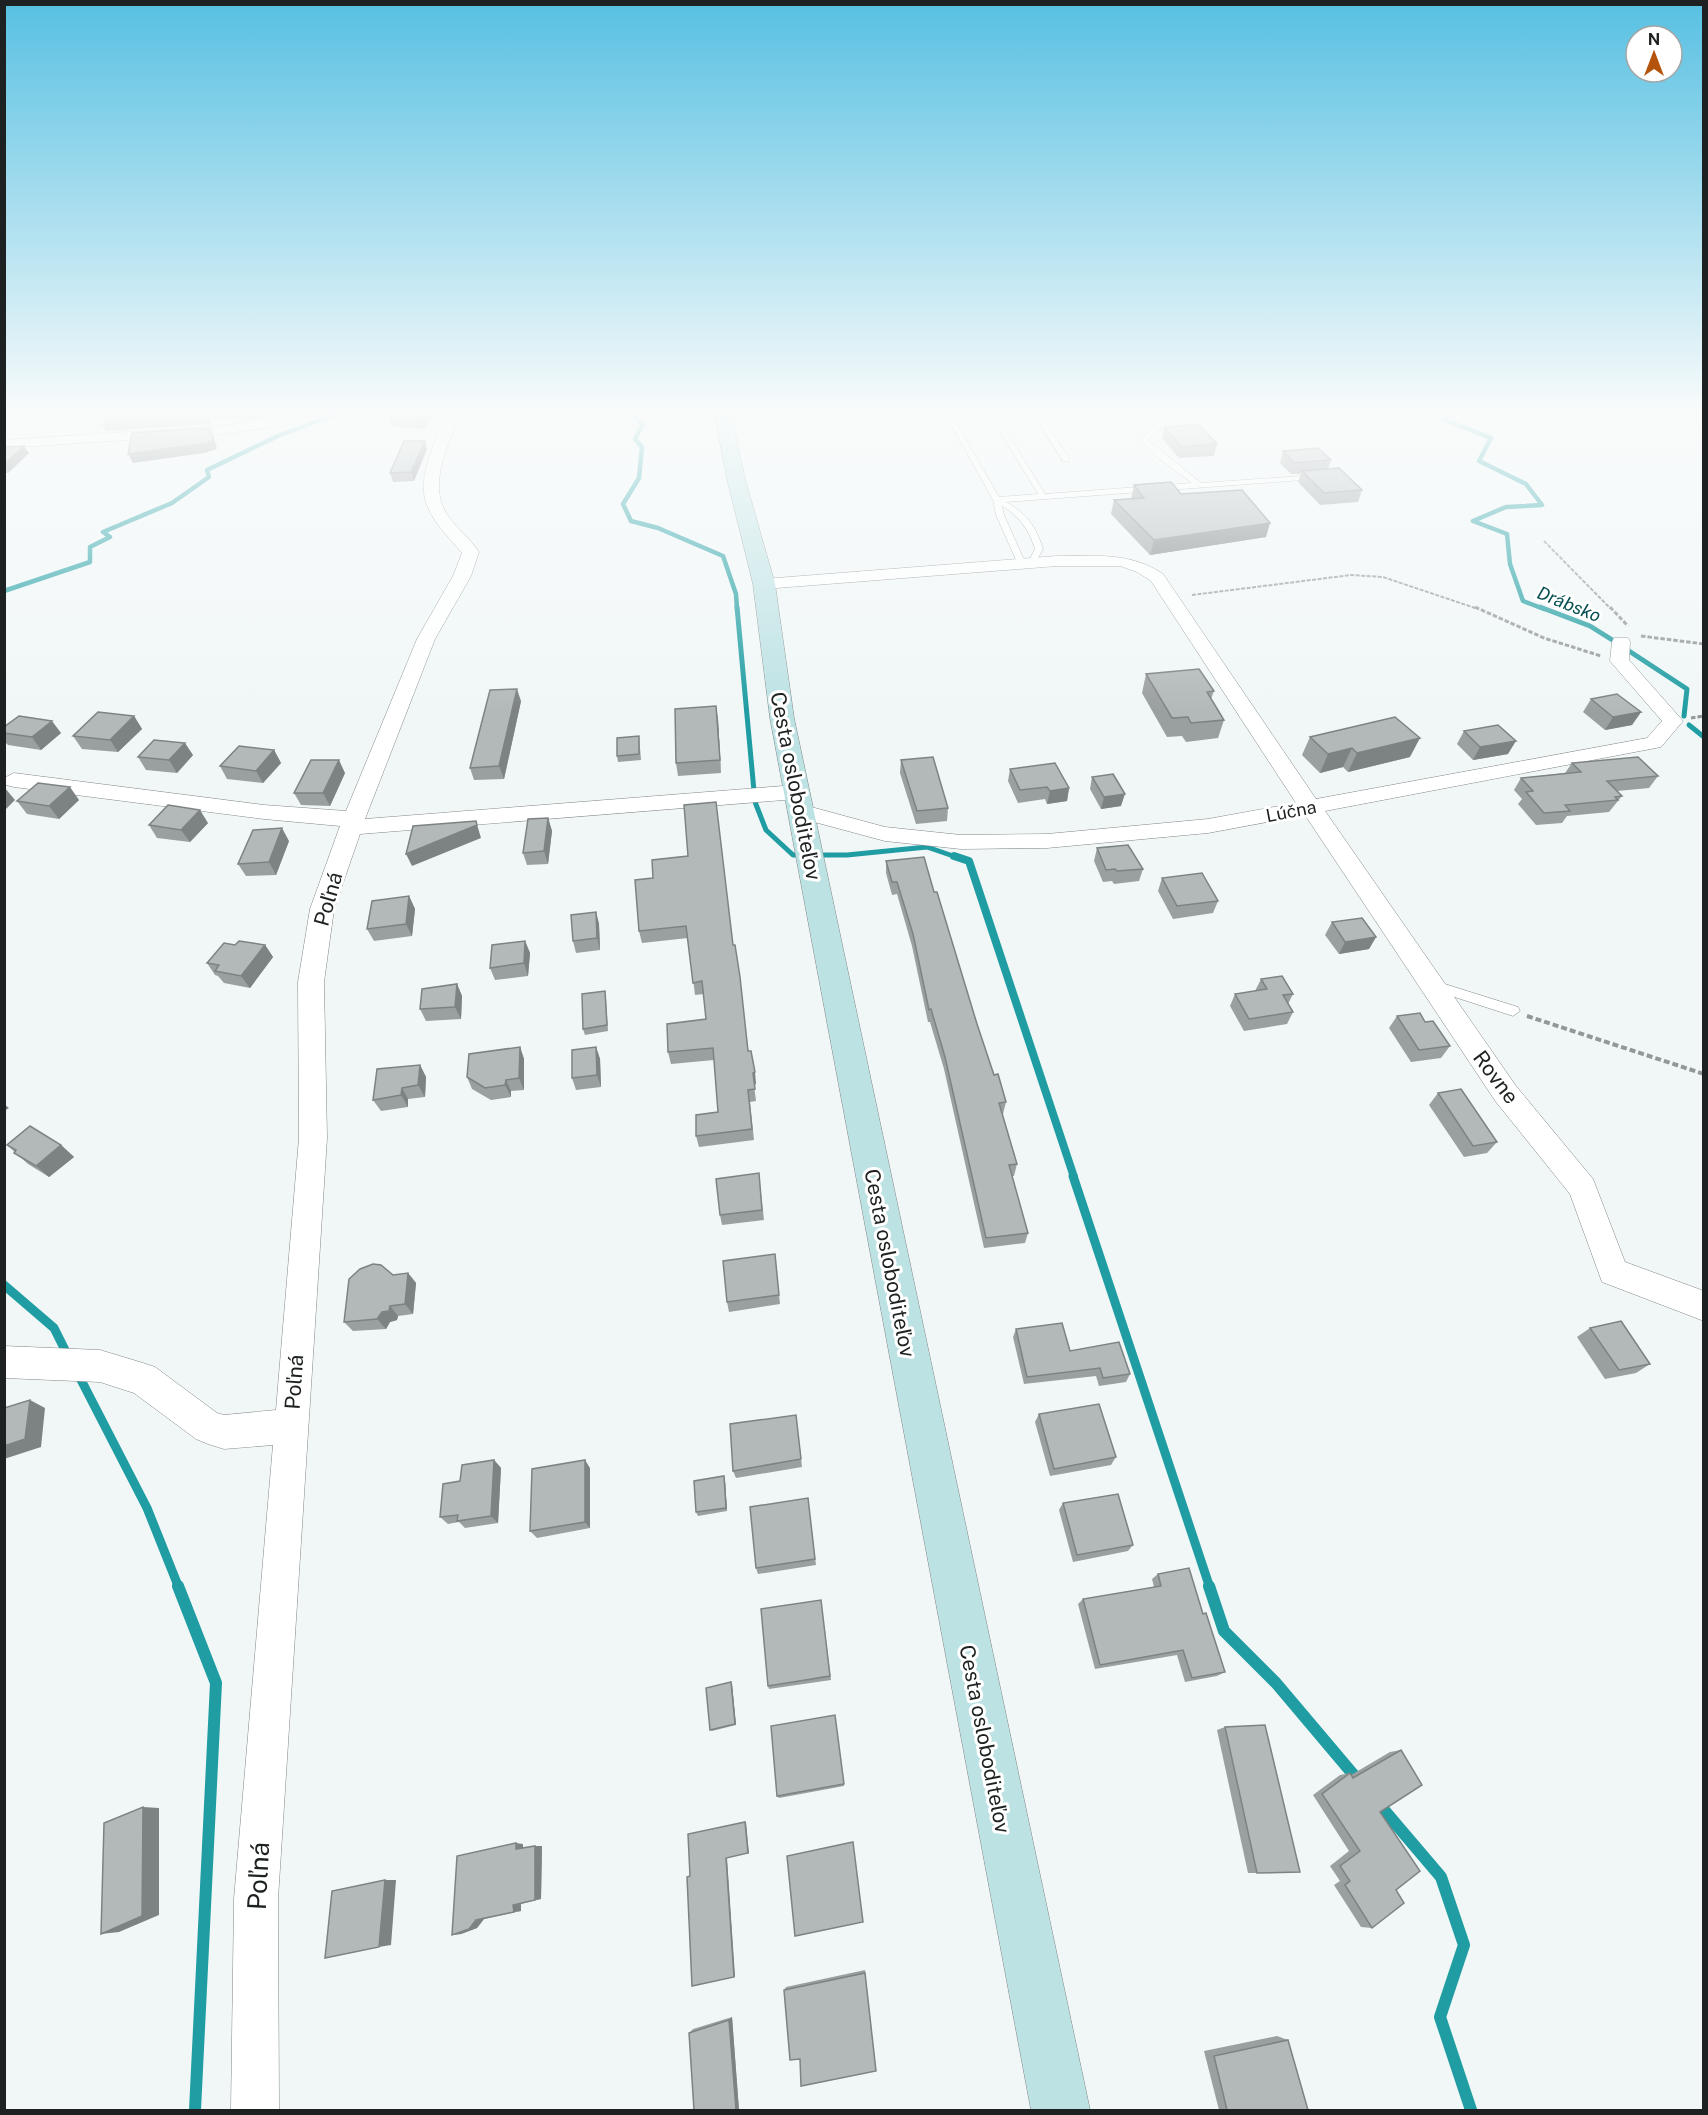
<svg xmlns="http://www.w3.org/2000/svg" width="1708" height="2115" viewBox="0 0 1708 2115" font-family="'Public Sans',sans-serif">
<style>
.lines{fill:none;stroke-linecap:round;stroke-linejoin:round}
.stream-far4{stroke:#1f9da2;stroke-width:4.5}
.stream-far3{stroke:#1f9da2;stroke-width:5}
.stream-far2{stroke:#1f9da2;stroke-width:8}
.stream-far1{stroke:#1f9da2;stroke-width:9}
.stream{stroke:#1f9da2;stroke-width:12}
.service-casing{stroke:#818787;stroke-width:1}
.minor-casing{stroke:#818787;stroke-width:1}
.secondary-casing{stroke:#818787;stroke-width:1}
.path-far2{stroke:#929797;stroke-width:2;stroke-dasharray:4 1.5;stroke-linecap:butt}
.path-far1{stroke:#929797;stroke-width:3;stroke-dasharray:4.5 2;stroke-linecap:butt}
.path{stroke:#929797;stroke-width:4;stroke-dasharray:6 3;stroke-linecap:butt}
.service{fill:#fff;fill-rule:evenodd}
.minor{fill:#fff;fill-rule:evenodd}
.secondary{fill:#bde2e4;fill-rule:evenodd}
.wall{fill:#9a9f9f}
.shaded-wall{fill:#7d8282}
.building{fill:#b3b9b9;stroke:#7d8282;stroke-width:1.5}
.labels{text-anchor:middle;dominant-baseline:central;stroke-width:6;stroke-linejoin:round;paint-order:stroke}
.far-water-label{font-size:18px;font-style:italic;fill:#054e51;stroke:#fff}
.far-street-label{font-size:18px;fill:#1e2121;stroke:#fff}
.street-label{font-size:21px;fill:#1e2121;stroke:#fff}
.near-street-label{font-size:26px;fill:#1e2121;stroke:#fff}
</style>
<rect width="100%" height="100%" fill="#f1f7f7"/>
<g class="lines">
<g class="stream-far4">
<path d="M635,415L637,420L643,424L635,439L642,447L639,478L623,504L631,521L658,528L723,556L736,594L737,609"/>
<path d="M1444,415L1445,420L1491,438L1479,461L1526,484L1542,505L1506,507L1473,521L1507,534L1510,564L1523,601L1544,609"/>
<path d="M4,591L90,562V547L110,537L103,532L172,503L209,477L207,470L280,435L334,415"/>
</g>
<g class="stream-far3">
<path d="M737,607L755,802L766,830L793,855H847L927,847L959,858"/>
<path d="M1540,607L1590,626L1614,641"/>
<path d="M1626,649L1687,689L1684,716"/>
<path d="M1689,725L1704,737"/>
</g>
<path class="stream-far2" d="M954,856L969,861L1074,1177"/>
<g class="stream-far1">
<path d="M1073,1176L1210,1588"/>
<path d="M4,1285L54,1328L68,1356"/>
<path d="M78,1374L147,1508L179,1588"/>
</g>
<g class="stream">
<path d="M178,1586L216,1683L195,2110"/>
<path d="M1209,1586L1224,1631L1276,1683L1358,1780"/>
<path d="M1378,1803L1441,1877L1464,1945L1440,2017L1471,2110"/>
</g>
<defs>
<g id="service">
<path d="M946,415H952L999,497L1038,494L990,415H996L1045,494L1192,483L1158,458L1140,440L1164,415H1170L1148,440L1201,483L1316,475L1320,477L1316,479L1006,502C1026,513 1036,526 1043,549L1035,564H1029L1028,562L1035,549C1029,530 1019,516 1002,506L1004,515L1025,562L1021,565L1017,562L996,515L993,500Z"/>
<path d="M1034,415H1040L1070,459L1069,461H1063Z"/>
<path d="M1435,981L1518,1007L1520,1011L1513,1016L1430,989L1429,986L1430,983Z"/>
</g>
<g id="minor">
<path d="M280,415H297L278,426L221,434L4,448V440L221,426L270,419Z"/>
<path d="M446,415H460C449,443 428,483 446,513C455,527 470,538 479,552L471,576L435,639L365,819L796,785L804,787L807,792L804,797L796,799L360,834L334,909L324,982L327,1138L278,1899L279,2110H231L234,1899L273,1445L224,1449L208,1444L196,1439L134,1393L100,1382L4,1378V1346L100,1350L143,1363L155,1367L217,1413L224,1415L276,1410L299,1138L298,982L310,909L340,826L264,819L14,787L6,785L4,778L14,773L264,805L346,811L417,639L453,576L462,553C450,539 436,525 428,508C415,480 435,442 446,415Z"/>
<path d="M1057,556C1095,556 1131,552 1163,574L1316,799L1647,738L1662,721L1610,661L1612,642L1614,638H1628L1630,642L1629,660L1683,721L1661,747L1325,811L1516,1086L1593,1179L1625,1262L1704,1291V1321L1602,1282L1570,1194L1496,1102L1305,815L1208,833L1047,848L961,849L885,841L792,816L789,811L792,806L800,804L885,827L961,835L1047,834L1208,819L1296,803L1151,581L1137,572L1120,566H1057L764,589L758,588L755,584L758,580L764,579Z"/>
</g>
<path id="secondary" d="M715,415H731L745,479L775,584L794,718L1090,2110H1031L770,718L753,584L727,479Z"/>
</defs>
<use href="#service" class="service-casing"/>
<use href="#minor" class="minor-casing"/>
<use href="#secondary" class="secondary-casing"/>
<g class="path-far2">
<path d="M1544,541L1611,609"/>
<path d="M1192,595L1351,575L1383,577L1478,609"/>
</g>
<g class="path-far1">
<path d="M1475,607L1544,638L1601,656"/>
<path d="M1610,607L1628,626"/>
<path d="M1641,636L1704,644"/>
<path d="M1691,718L1704,716"/>
</g>
<path class="path" d="M1527,1016L1704,1074"/>
<use href="#service" class="service"/>
<use href="#minor" class="minor"/>
<use href="#secondary" class="secondary"/>
</g>
<g class="wall">
<path d="M113,415H267L260,418H209L211,424L106,431L103,425Z"/>
<path d="M387,415H433L423,429L391,426Z"/>
<path d="M1164,427L1217,444L1214,456L1179,458L1162,438Z"/>
<path d="M4,447L29,453L8,473H4Z"/>
<path d="M427,449L414,481L393,482L390,473Z"/>
<path d="M1283,451L1331,460L1328,469L1362,490L1358,502L1320,505L1298,482L1301,474H1291L1280,463Z"/>
<path d="M1134,485L1266,537L1150,555L1111,514L1114,500L1131,499Z"/>
<path d="M1146,674L1214,691L1211,699L1224,720L1218,738L1186,742L1182,736L1167,737L1142,693Z"/>
<path d="M1591,699L1641,712L1632,725L1605,730L1583,712Z"/>
<path d="M521,701L504,779L474,780L470,768Z"/>
<path d="M134,716L142,729L118,752L82,749L73,736Z"/>
<path d="M718,719L721,773L678,776L676,763Z"/>
<path d="M4,727L61,733L41,750L8,745L4,741Z"/>
<path d="M1464,731L1508,754L1473,760L1457,744Z"/>
<path d="M639,736L641,760L618,762L617,756Z"/>
<path d="M1310,737L1410,757L1348,772L1343,767L1320,773L1302,755Z"/>
<path d="M274,750L281,763L263,783L227,779L220,766Z"/>
<path d="M193,755L177,773L146,770L138,757Z"/>
<path d="M901,760L948,808L947,821L916,824L900,773Z"/>
<path d="M1572,763L1658,776L1649,788L1617,791L1622,796L1609,812L1567,816L1562,823L1536,825L1518,804L1522,799L1514,790L1521,778L1565,773Z"/>
<path d="M1010,769L1069,788L1067,801L1047,804L1045,799L1018,803L1008,781Z"/>
<path d="M345,773L330,806L301,805L294,793Z"/>
<path d="M1092,777L1121,806L1101,809L1090,789Z"/>
<path d="M79,800L59,819L27,814L17,801Z"/>
<path d="M548,818L552,831L548,864L527,865L523,853Z"/>
<path d="M208,823L190,842L157,838L149,825Z"/>
<path d="M289,841L276,875L246,876L238,864Z"/>
<path d="M1097,848L1143,869L1139,881L1114,884L1112,881L1103,882L1094,861Z"/>
<path d="M886,861L934,892L994,1075L1006,1102L1003,1114H1002L1017,1164L1014,1176H1012L1028,1233L1025,1243L984,1248L944,1069L930,1022H928L912,946L897,894L892,895L886,873Z"/>
<path d="M1162,878L1218,901L1213,913L1173,919L1158,891Z"/>
<path d="M635,880L733,945L748,1051L756,1084L754,1085L756,1101L750,1102L754,1140L699,1147L696,1136L718,1112L714,1060L671,1064L668,1052L706,1019L704,994L695,995L688,938L642,943L639,931Z"/>
<path d="M409,896L415,909L412,936L374,941L367,929Z"/>
<path d="M596,912L599,924L600,950L576,953L573,941Z"/>
<path d="M1332,922L1376,937L1369,949L1339,954L1325,935Z"/>
<path d="M525,941L530,953L528,976L495,980L490,968Z"/>
<path d="M235,945H265L273,957L250,988L224,983L218,976L215,975L207,963Z"/>
<path d="M1261,979L1293,994L1288,1004L1293,1012L1287,1024L1244,1031L1230,1006L1235,994L1255,991Z"/>
<path d="M457,984L462,996L461,1019L426,1021L420,1009Z"/>
<path d="M606,998L608,1031L585,1035L583,1029Z"/>
<path d="M1397,1016L1425,1022L1450,1046L1441,1058L1411,1062L1389,1028Z"/>
<path d="M520,1047L524,1059V1090L511,1091V1097L491,1100L472,1089L467,1077Z"/>
<path d="M596,1047L600,1059L601,1087L576,1090L572,1078Z"/>
<path d="M420,1065L426,1077L425,1097L408,1099V1107L381,1111L373,1100Z"/>
<path d="M1438,1093L1497,1142L1487,1153L1464,1157L1429,1105Z"/>
<path d="M7,1145H61L74,1157L49,1177L28,1164Z"/>
<path d="M760,1184L764,1220L722,1225L720,1215Z"/>
<path d="M775,1254L780,1304L729,1312L727,1302Z"/>
<path d="M408,1273L416,1283L413,1314L398,1316L397,1320L390,1322L386,1329L353,1331L344,1322L393,1275Z"/>
<path d="M1590,1328L1650,1364L1636,1373L1605,1379L1577,1337Z"/>
<path d="M1016,1329L1070,1351L1130,1374L1126,1382L1099,1386L1096,1376L1024,1384L1013,1337Z"/>
<path d="M1039,1414L1116,1457L1111,1465L1050,1476L1035,1422Z"/>
<path d="M796,1415L802,1467L736,1478L733,1471Z"/>
<path d="M494,1460L501,1468L498,1523L465,1528L459,1522L448,1524L440,1517L460,1481Z"/>
<path d="M590,1468V1528L537,1538L530,1531Z"/>
<path d="M724,1476L725,1480L727,1511L698,1516L696,1512Z"/>
<path d="M808,1498L816,1565L758,1574L756,1568Z"/>
<path d="M1063,1503L1133,1545L1128,1551L1073,1562L1059,1510Z"/>
<path d="M1158,1574L1203,1614L1225,1672L1217,1676L1185,1682L1177,1655L1095,1669L1078,1604L1083,1599L1154,1587L1152,1579Z"/>
<path d="M821,1600L831,1680L769,1689L768,1686Z"/>
<path d="M731,1682L732,1684L736,1725L712,1731L710,1730Z"/>
<path d="M835,1715L844,1786L779,1798L777,1796Z"/>
<path d="M1225,1727L1257,1873H1248L1217,1730Z"/>
<path d="M1401,1750L1380,1812L1396,1890L1372,1928L1361,1927L1334,1885L1340,1881L1330,1866L1349,1851L1313,1795L1340,1775L1350,1773L1351,1775L1390,1752Z"/>
<path d="M523,1844V1848L535,1846H542L541,1899L521,1904V1911L484,1919L477,1928L461,1934L452,1935Z"/>
<path d="M865,1970L876,2071L784,1990L786,1987Z"/>
<path d="M732,2017L739,2110H694L689,2033L693,2029Z"/>
<path d="M1277,2036L1288,2040L1308,2110H1219L1204,2051Z"/>
</g>
<g class="shaded-wall">
<path d="M259,415H267L260,418Z"/>
<path d="M422,415H433L423,429L419,418Z"/>
<path d="M210,428L214,437L217,449L204,453L133,463L128,454Z"/>
<path d="M425,441L427,449L414,481L411,472Z"/>
<path d="M24,446L29,453L8,473L4,467V464Z"/>
<path d="M1270,523L1266,537L1150,555L1154,540Z"/>
<path d="M517,689L521,701L504,779L499,766Z"/>
<path d="M716,706L718,719L721,773L720,760Z"/>
<path d="M1641,712L1632,725L1605,730L1613,717Z"/>
<path d="M134,716L142,729L118,752L110,740Z"/>
<path d="M52,721L61,733L41,750L32,737Z"/>
<path d="M1420,738L1410,757L1348,772L1357,753Z"/>
<path d="M1516,741L1508,754L1473,760L1480,747Z"/>
<path d="M185,743L193,755L177,773L169,760Z"/>
<path d="M1352,748L1343,767L1320,773L1328,754Z"/>
<path d="M274,750L281,763L263,783L256,771Z"/>
<path d="M339,760L345,773L330,806L323,793Z"/>
<path d="M70,787L79,800L59,819L49,806Z"/>
<path d="M5,788L15,800L4,811V789Z"/>
<path d="M1069,788L1067,801L1047,804L1050,791Z"/>
<path d="M1125,794L1121,806L1101,809L1104,797Z"/>
<path d="M200,810L208,823L190,842L181,830Z"/>
<path d="M548,818L552,831L548,864L544,851Z"/>
<path d="M476,821L481,838L412,866L406,854Z"/>
<path d="M282,828L289,841L276,875L269,862Z"/>
<path d="M409,896L415,909L412,936L406,924Z"/>
<path d="M596,912L599,924L600,950L597,938Z"/>
<path d="M1376,937L1369,949L1339,954L1345,942Z"/>
<path d="M525,941L530,953L528,976L524,963Z"/>
<path d="M265,945L273,957L250,988L241,976Z"/>
<path d="M457,984L462,996L461,1019L455,1007Z"/>
<path d="M520,1047L524,1059V1090L519,1078Z"/>
<path d="M596,1047L600,1059L601,1087L597,1075Z"/>
<path d="M420,1065L426,1077L425,1097L418,1085Z"/>
<path d="M755,1072L756,1084L754,1085L753,1073Z"/>
<path d="M506,1080L511,1091V1097L505,1085Z"/>
<path d="M402,1088L408,1099V1107L401,1095Z"/>
<path d="M4,1104L9,1108L4,1111Z"/>
<path d="M61,1145L74,1157L49,1177L36,1166Z"/>
<path d="M408,1273L416,1283L413,1314L405,1304Z"/>
<path d="M390,1306L398,1316L397,1320L390,1322L386,1329L377,1319L382,1312Z"/>
<path d="M30,1400L45,1408L41,1447L4,1459V1446Z"/>
<path d="M494,1460L501,1468L498,1523L491,1516Z"/>
<path d="M585,1460L590,1468V1528L585,1522Z"/>
<path d="M724,1476L725,1480L727,1511L726,1508Z"/>
<path d="M731,1682L732,1684L736,1725L735,1724Z"/>
<path d="M143,1807L159,1808V1915L119,1932L101,1934Z"/>
<path d="M745,1822H746L749,1854L748,1853Z"/>
<path d="M516,1843L523,1844V1849H516Z"/>
<path d="M535,1846H542L541,1899L535,1900Z"/>
<path d="M726,1858H727L735,1976L734,1977Z"/>
<path d="M385,1880H396L391,1945L379,1947Z"/>
<path d="M521,1904V1911L514,1912L513,1905Z"/>
<path d="M484,1919L477,1928L461,1934L452,1935L476,1920Z"/>
<path d="M732,2017L739,2110H736L729,2020Z"/>
</g>
<g class="building">
<path d="M113,415H207L208,418L103,425Z"/>
<path d="M387,415H422L419,418Z"/>
<path d="M1199,424L1217,444L1181,447L1164,427Z"/>
<path d="M210,428L213,441L200,444L128,454L132,433Z"/>
<path d="M404,441H425L411,472L390,473Z"/>
<path d="M24,446L4,464V447Z"/>
<path d="M1318,448L1331,460L1294,463L1283,451Z"/>
<path d="M1339,468L1362,490L1324,493L1302,471Z"/>
<path d="M1171,482L1181,494L1242,490L1270,523L1154,540L1114,500L1144,498L1134,485Z"/>
<path d="M1199,669L1214,691L1207,692L1224,720L1191,723L1188,717L1172,718L1146,674Z"/>
<path d="M517,689L499,766L470,768L490,690Z"/>
<path d="M1617,694L1641,712L1613,717L1591,699Z"/>
<path d="M716,706L720,760L676,763L675,709Z"/>
<path d="M98,712L134,716L110,740L73,736Z"/>
<path d="M19,716L52,721L32,737L4,733V727Z"/>
<path d="M1395,717L1420,738L1357,753L1352,748L1328,754L1310,737Z"/>
<path d="M1498,725L1516,741L1480,747L1464,731Z"/>
<path d="M639,736V754L617,756V738Z"/>
<path d="M154,740L185,743L169,760L138,757Z"/>
<path d="M239,746L274,750L256,771L220,766Z"/>
<path d="M933,757L948,808L917,811L901,760Z"/>
<path d="M1638,757L1658,776L1607,781L1622,796L1615,797L1618,800L1565,805L1570,811L1544,813L1526,792L1533,791L1521,778L1581,772L1572,763Z"/>
<path d="M311,760H339L323,793H294Z"/>
<path d="M1055,763L1069,788L1050,791L1047,787L1020,790L1010,769Z"/>
<path d="M1113,774L1125,794L1104,797L1092,777Z"/>
<path d="M38,783L70,787L49,806L17,801Z"/>
<path d="M716,802L733,945H735L740,977L748,1051H751L755,1072L753,1073L755,1089L748,1090L752,1129L696,1136V1115L718,1112L713,1048L668,1052L667,1024L706,1019L702,981L693,983L686,926L639,931L635,880L653,878L652,860L688,856L684,805Z"/>
<path d="M168,805L200,810L181,830L149,825Z"/>
<path d="M548,818L544,851L523,853L528,819Z"/>
<path d="M476,821L477,825L406,854L413,826Z"/>
<path d="M282,828L269,862L238,864L253,830Z"/>
<path d="M1128,845L1143,869L1117,871L1115,869L1106,870L1097,848Z"/>
<path d="M924,857L934,892H937L977,1024L994,1075L998,1074L1006,1102L999,1103L1017,1164L1009,1165L1028,1233L986,1238L945,1057L931,1009L929,1010L913,934L897,882H892L886,861Z"/>
<path d="M1202,873L1218,901L1177,906L1162,878Z"/>
<path d="M409,896L406,924L367,929L372,901Z"/>
<path d="M596,912L597,938L573,941L571,915Z"/>
<path d="M1362,918L1376,937L1345,942L1332,922Z"/>
<path d="M239,941L265,945L241,976L215,971L219,965L207,963L224,943L235,945Z"/>
<path d="M525,941L524,963L490,968L492,945Z"/>
<path d="M1282,976L1293,994L1283,995L1293,1012L1249,1019L1235,994L1267,989L1261,979Z"/>
<path d="M457,984L455,1007L420,1009L422,989Z"/>
<path d="M605,991L607,1025L583,1029L582,994Z"/>
<path d="M1420,1013L1425,1022L1433,1021L1450,1046L1419,1050L1397,1016Z"/>
<path d="M520,1047L519,1078L506,1080L505,1085L485,1088L467,1077L469,1054Z"/>
<path d="M596,1047L597,1075L572,1078V1050Z"/>
<path d="M420,1065L418,1085L402,1088L401,1095L373,1100L377,1069Z"/>
<path d="M1461,1089L1497,1142L1473,1146L1438,1093Z"/>
<path d="M30,1126L61,1145L36,1166L14,1153L16,1150L7,1145Z"/>
<path d="M759,1173L762,1210L720,1215L716,1179Z"/>
<path d="M775,1254L779,1295L727,1302L723,1261Z"/>
<path d="M373,1264L381,1265L393,1275L408,1273L405,1304L390,1306L389,1311L382,1312L377,1319L344,1322L349,1279L360,1269Z"/>
<path d="M1621,1321L1650,1364L1619,1370L1590,1328Z"/>
<path d="M1062,1323L1070,1351L1119,1342L1130,1374L1103,1378L1100,1368L1027,1377L1016,1329Z"/>
<path d="M30,1400L25,1439L4,1446V1408Z"/>
<path d="M1099,1404L1116,1457L1054,1469L1039,1414Z"/>
<path d="M796,1415L801,1459L733,1471L730,1424Z"/>
<path d="M494,1460L491,1516L457,1521L458,1515L440,1517L443,1484L460,1481L462,1465Z"/>
<path d="M585,1460V1522L530,1531L532,1469Z"/>
<path d="M724,1476L726,1508L696,1512L694,1481Z"/>
<path d="M1118,1494L1133,1545L1077,1555L1063,1503Z"/>
<path d="M808,1498L815,1559L756,1568L750,1507Z"/>
<path d="M1189,1568L1203,1614L1206,1613L1225,1672L1192,1678L1183,1650L1100,1665L1083,1599L1161,1586L1158,1574Z"/>
<path d="M821,1600L830,1676L768,1686L761,1609Z"/>
<path d="M731,1682L735,1724L710,1730L706,1688Z"/>
<path d="M835,1715L844,1784L777,1796L771,1726Z"/>
<path d="M1265,1725L1300,1872L1257,1873L1225,1727Z"/>
<path d="M1401,1750L1422,1785L1380,1812L1420,1871L1396,1890L1404,1903L1372,1928L1345,1885L1350,1881L1340,1866L1360,1851L1322,1794L1350,1773L1353,1778Z"/>
<path d="M143,1807L142,1916L101,1934L104,1823Z"/>
<path d="M745,1822L748,1853L726,1858L734,1977L692,1986L687,1877L690,1876L688,1834Z"/>
<path d="M853,1842L863,1922L795,1936L787,1856Z"/>
<path d="M516,1843V1849L535,1846V1900L513,1905L514,1912L476,1920L469,1929L452,1935L457,1856Z"/>
<path d="M385,1880L379,1947L325,1958L332,1891Z"/>
<path d="M865,1973L876,2071L801,2086L800,2059L790,2060L784,1990Z"/>
<path d="M729,2020L736,2110H694L689,2033Z"/>
<path d="M1288,2040L1308,2110H1227L1214,2056Z"/>
</g>
<linearGradient id="sky" x2="0" y2="1"><stop stop-color="#57c0e2"/><stop offset="0.58" stop-color="#f9fbfb"/><stop offset="1" stop-color="#f9fbfb" stop-opacity="0"/></linearGradient>
<rect width="1708" height="711" fill="url(#sky)"/>
<g class="labels">
<g class="far-water-label">
<text transform="translate(1569 604) rotate(22)">Drábsko</text>
</g>
<g class="far-street-label">
<text transform="translate(1291 811) rotate(-11)">Lúčna</text>
</g>
<g class="street-label">
<text transform="translate(796 786) rotate(79)">Cesta osloboditeľov</text>
<text transform="translate(328 899) rotate(-74)">Poľná</text>
<text transform="translate(1496 1077) rotate(53)">Rovne</text>
<text transform="translate(890 1263) rotate(79)">Cesta osloboditeľov</text>
<text transform="translate(294 1382) rotate(-86)">Poľná</text>
<text transform="translate(985 1739) rotate(79)">Cesta osloboditeľov</text>
</g>
<g class="near-street-label">
<text transform="translate(258 1876) rotate(-87)">Poľná</text>
</g>
</g>
<rect width="1708" height="2115" fill="none" stroke="#1e2121" stroke-width="12"/>
<g transform="translate(1654 54)"><circle r="28" fill="#ffffff" stroke="#a5a6a6" stroke-width="1.5"/>
<path d="M0-4.5L10 22L0 15L-10 22Z" fill="#b4540c"/>
<text y="-9" font-size="16" font-weight="bold" text-anchor="middle" fill="#1e2121">N</text>
</g>
</svg>
